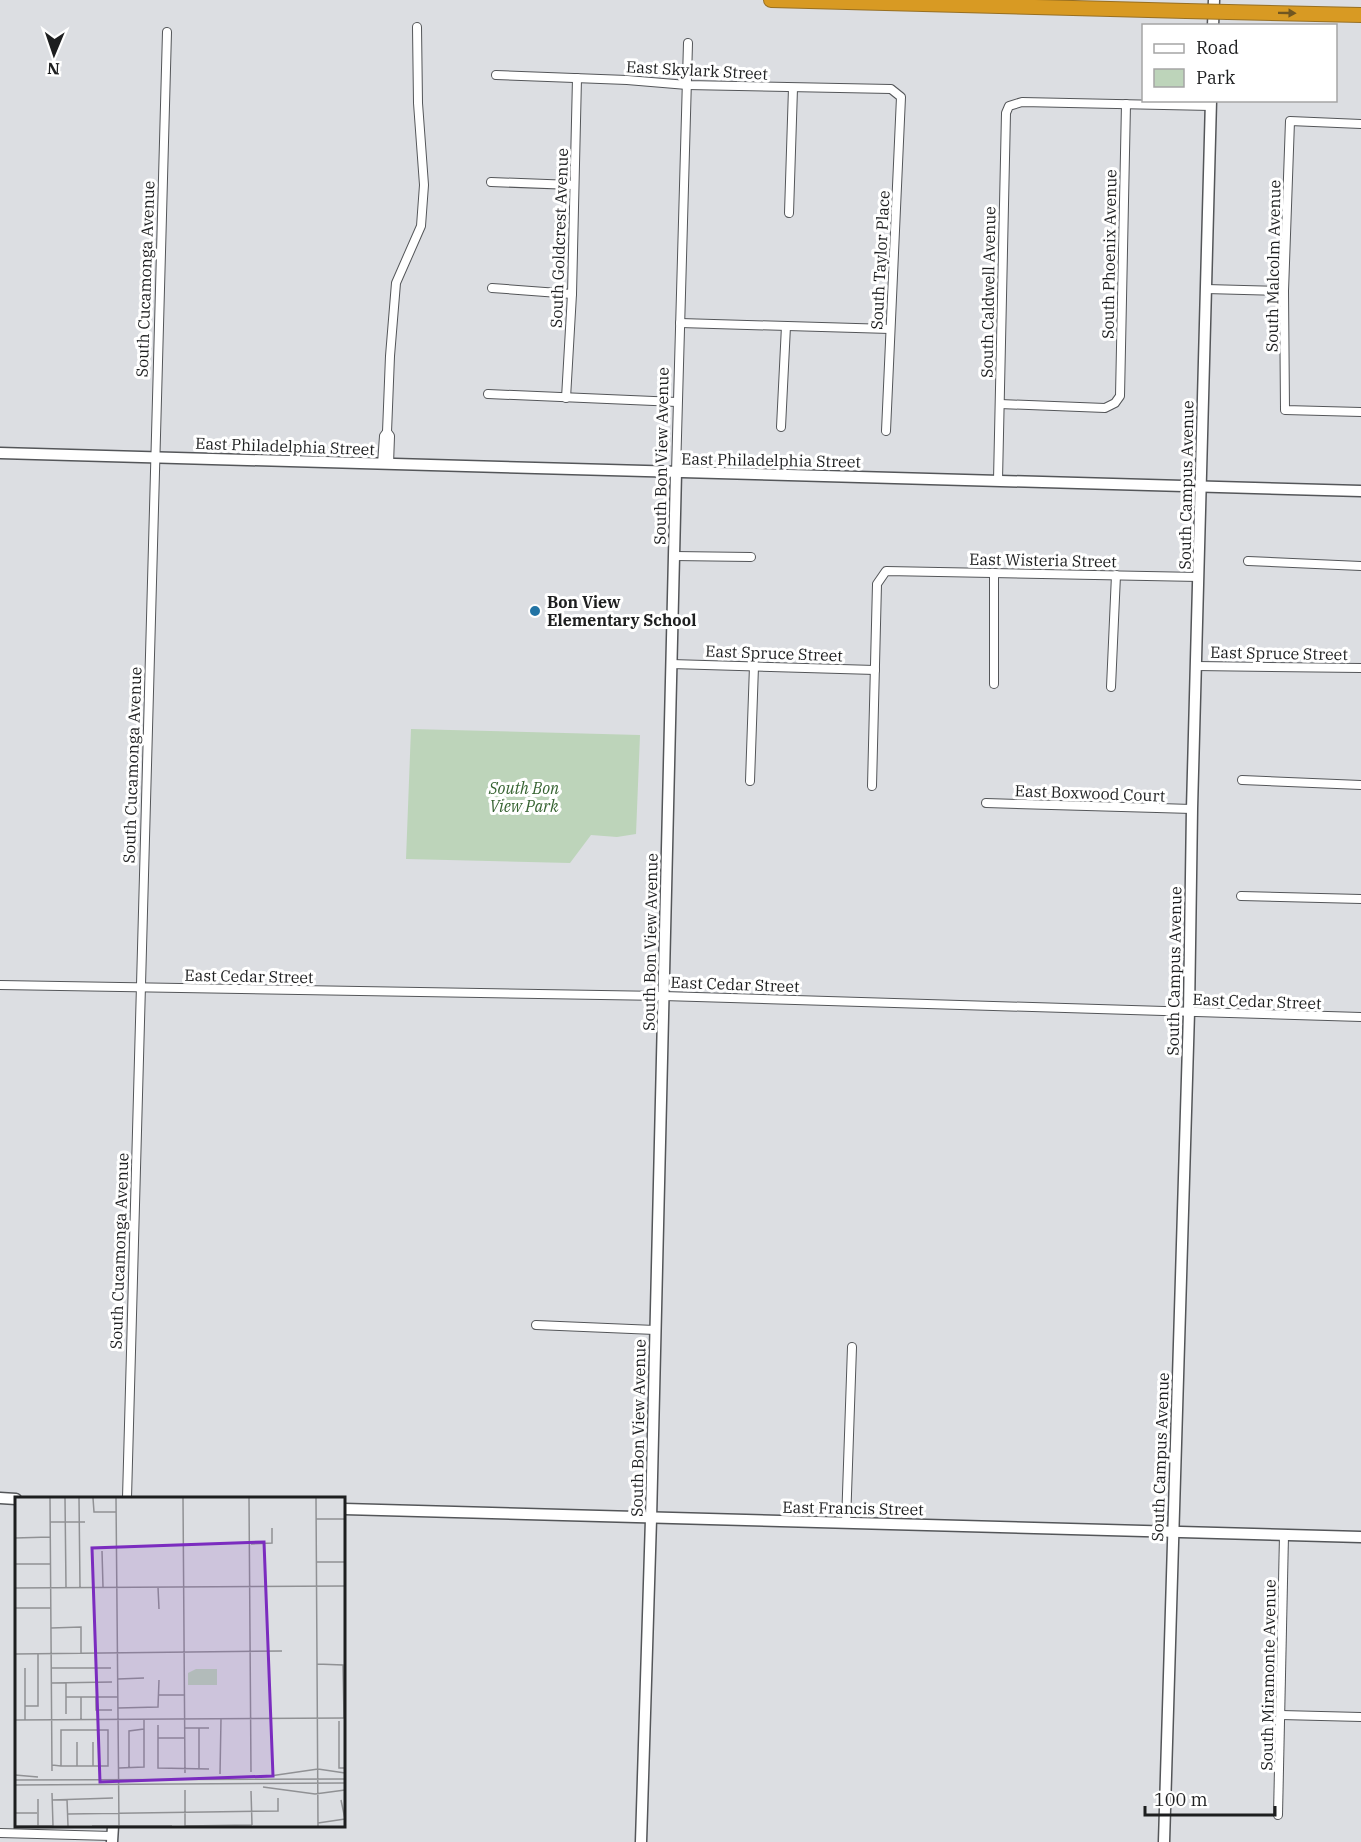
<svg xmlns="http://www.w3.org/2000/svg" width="1361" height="1842" viewBox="0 0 1361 1842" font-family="'IBM Plex Serif',serif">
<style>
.green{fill:#bdd4ba}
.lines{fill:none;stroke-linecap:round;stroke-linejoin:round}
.street-casing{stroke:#545659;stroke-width:10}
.secondary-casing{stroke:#545659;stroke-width:13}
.highway-casing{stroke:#976f22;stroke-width:16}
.street{stroke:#fff;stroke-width:8}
.secondary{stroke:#fff;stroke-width:10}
.highway{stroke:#d89a23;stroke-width:14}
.highway-bridge-casing{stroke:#976f22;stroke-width:16;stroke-linecap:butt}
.highway-bridge{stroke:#d89a23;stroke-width:14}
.oneway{fill:#715621}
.poi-dot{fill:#2173a4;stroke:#fff;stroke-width:2}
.labels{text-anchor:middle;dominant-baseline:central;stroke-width:6;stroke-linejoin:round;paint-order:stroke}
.street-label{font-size:16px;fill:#1d1e1f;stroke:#fff}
.poi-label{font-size:16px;font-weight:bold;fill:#1d1e1f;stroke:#fff;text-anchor:start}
.park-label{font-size:16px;font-style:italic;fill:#366331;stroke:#fff}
.inset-road{fill:none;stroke:#909194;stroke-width:1.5}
.view{fill:#7b2cbf;fill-opacity:0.15;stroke:#7b2cbf;stroke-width:3}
.inset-edge{fill:none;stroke:#1d1e1f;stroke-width:3}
</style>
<rect width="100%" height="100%" fill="#dcdee2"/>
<path class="green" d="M411,729L640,735L636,834L617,837L591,835L570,863L406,859Z"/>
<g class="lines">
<defs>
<g id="street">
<path d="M496,75L627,80L687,85L891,89L901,97L886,431"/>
<path d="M1361,124L1290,121L1284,291L1285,410L1361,412"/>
<path d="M491,182L573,185"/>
<path d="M789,213L793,88"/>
<path d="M492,288L572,294"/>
<path d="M1206,289L1284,291"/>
<path d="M680,323L890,329"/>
<path d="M488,394L677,402"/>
<path d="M566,398L572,294L577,78"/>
<path d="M1000,404L1105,408L1115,403L1120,396L1126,104"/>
<path d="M781,427L786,326"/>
<path d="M382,464L384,436L387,432"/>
<path d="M389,464L390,436L387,432L390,356L396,283L421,226L424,185L418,103L417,27"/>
<path d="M676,472L688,43"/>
<path d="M998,480L1006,113L1009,106L1022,102L1211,106"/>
<path d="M674,556L751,557"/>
<path d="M1248,561L1361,566"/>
<path d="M671,664L875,670"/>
<path d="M1196,666L1361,668"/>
<path d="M994,684V573"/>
<path d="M1111,687L1116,575"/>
<path d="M1242,780L1361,785"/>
<path d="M750,781L754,666"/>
<path d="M872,786L877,584L886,571L1199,577"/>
<path d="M986,803L1192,809"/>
<path d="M1241,896L1361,899"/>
<path d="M0,985L663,996L1361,1017"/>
<path d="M536,1325L655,1330"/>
<path d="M127,1498L167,32"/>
<path d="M846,1523L852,1347"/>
<path d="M1281,1715L1361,1717"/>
<path d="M1278,1815L1284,1535"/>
<path d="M0,1833L112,1836"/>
</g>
<g id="secondary">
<path d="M1213,26L1214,0"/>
<path d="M0,453L1361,491"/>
<path d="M0,1498L16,1499"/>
<path d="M344,1509L1361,1537"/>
<path d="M112,1842L113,1826"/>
<path d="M641,1842L651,1519L676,472"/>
<path d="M1164,1842L1189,1012L1192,809L1211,100"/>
</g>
<g id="highway">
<path d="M771,0L1186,11"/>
<path d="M1228,12L1361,15"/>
</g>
</defs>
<use href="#street" class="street-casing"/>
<use href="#secondary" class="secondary-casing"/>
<use href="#highway" class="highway-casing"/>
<use href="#street" class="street"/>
<use href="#secondary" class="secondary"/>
<use href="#highway" class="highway"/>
<defs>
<path id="highway-bridge" d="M1186,11L1228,12"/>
</defs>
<use href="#highway-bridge" class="highway-bridge-casing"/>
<use href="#highway-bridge" class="highway-bridge"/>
</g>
<defs><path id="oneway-solid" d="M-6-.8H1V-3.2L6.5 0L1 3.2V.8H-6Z" transform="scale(1.5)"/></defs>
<use class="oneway" href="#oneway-solid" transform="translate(1287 13) rotate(1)"/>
<circle class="poi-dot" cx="535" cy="611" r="6"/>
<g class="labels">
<g class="street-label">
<text transform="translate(697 70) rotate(3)">East Skylark Street</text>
<text transform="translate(559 238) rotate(-88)">South Goldcrest Avenue</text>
<text transform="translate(1109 254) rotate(-89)">South Phoenix Avenue</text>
<text transform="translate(880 260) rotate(-87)">South Taylor Place</text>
<text transform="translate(1273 266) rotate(-89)">South Malcolm Avenue</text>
<text transform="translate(145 279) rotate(-88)">South Cucamonga Avenue</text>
<text transform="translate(988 292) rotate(-89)">South Caldwell Avenue</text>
<text transform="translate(285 446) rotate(2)">East Philadelphia Street</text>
<text transform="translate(661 456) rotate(-89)">South Bon View Avenue</text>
<text transform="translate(771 460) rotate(1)">East Philadelphia Street</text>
<text transform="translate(1186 485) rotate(-89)">South Campus Avenue</text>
<text transform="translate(1043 560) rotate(1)">East Wisteria Street</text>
<text transform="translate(774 653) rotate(2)">East Spruce Street</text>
<text transform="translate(1279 653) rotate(1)">East Spruce Street</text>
<text transform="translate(132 765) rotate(-88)">South Cucamonga Avenue</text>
<text transform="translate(1090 793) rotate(2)">East Boxwood Court</text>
<text transform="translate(650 942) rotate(-89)">South Bon View Avenue</text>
<text transform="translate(1174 971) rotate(-89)">South Campus Avenue</text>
<text transform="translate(249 976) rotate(1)">East Cedar Street</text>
<text transform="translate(735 984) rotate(2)">East Cedar Street</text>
<text transform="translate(1257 1001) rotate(2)">East Cedar Street</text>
<text transform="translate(119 1251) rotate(-88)">South Cucamonga Avenue</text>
<text transform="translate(638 1428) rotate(-89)">South Bon View Avenue</text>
<text transform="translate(1160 1457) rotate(-88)">South Campus Avenue</text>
<text transform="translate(853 1508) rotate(1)">East Francis Street</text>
<text transform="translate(1268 1675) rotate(-89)">South Miramonte Avenue</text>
</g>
<g class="poi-label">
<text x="547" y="602">Bon View<tspan x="547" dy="18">Elementary School</tspan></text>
</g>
<g class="park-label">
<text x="524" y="788">South Bon<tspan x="524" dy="18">View Park</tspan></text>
</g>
</g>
<g transform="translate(15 1497)">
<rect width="330" height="330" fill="#dcdee2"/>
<path d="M181,172H202V188H173V176Z" fill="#bdd4ba"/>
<path class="inset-road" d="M35,1L37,274M50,1L51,90M64,1L65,90M78,1L79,15H101M101,1L104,329M168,1L170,276M234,1L236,275M301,1L303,329M301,22H330M35,25H70M0,41L35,40M236,47L257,46V31M87,54L88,90M302,65H330M0,67H36M143,90L144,112M0,91L330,89M0,111H36M36,131L66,130V156M0,157L267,154M302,167L328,168L329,221M10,171V223M36,171H96M103,182L129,181M36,186L97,185M51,186V217M144,198H169M51,200H103M66,200V223M81,200V213H97M10,209H23V157M103,211L143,210L144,183M0,223L330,221M324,224V271H330M143,228V271L194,272M170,231H194M184,231V271M143,241H170M62,245V269M37,268L46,269H93V233H46V269M78,269V245M114,270V234L129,232M104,271L129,270V222M205,277L206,222M0,278L23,280M255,279L303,272L330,276M0,283L330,282M0,288L330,286M248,290L300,297L330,293M170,293V329M236,294L237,328M37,296L38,329M23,302V329M52,302L53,329M37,303L98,301M326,303L330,322M0,316H22M53,317L263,314V301M303,326L330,322M0,329H38M77,329H157M170,329L237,328"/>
<path class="view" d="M249,45L258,279L85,285L77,51Z"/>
<rect width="330" height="330" class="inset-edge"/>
</g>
<rect x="1142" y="24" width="195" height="78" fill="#ffffff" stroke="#a5a5a5" stroke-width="1.5"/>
<rect x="1154" y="44" width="30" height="9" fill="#ffffff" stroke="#a5a5a5" stroke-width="1.5"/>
<text x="1196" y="54" font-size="18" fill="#1d1e1f">Road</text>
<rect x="1154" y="69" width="30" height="18" fill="#bdd4ba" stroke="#a5a5a5" stroke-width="1.5"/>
<text x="1196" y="84" font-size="18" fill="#1d1e1f">Park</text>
<g transform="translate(54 54) rotate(182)" stroke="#ffffff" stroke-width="4.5" paint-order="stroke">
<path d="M0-4.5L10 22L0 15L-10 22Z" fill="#1d1e1f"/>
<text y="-9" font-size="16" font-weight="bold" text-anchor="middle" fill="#1d1e1f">N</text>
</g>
<path d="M1145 1806v9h130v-9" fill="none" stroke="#1d1e1f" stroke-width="3"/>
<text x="1154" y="1806" font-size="18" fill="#1d1e1f" stroke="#ffffff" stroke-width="4.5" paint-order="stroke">100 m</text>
</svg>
